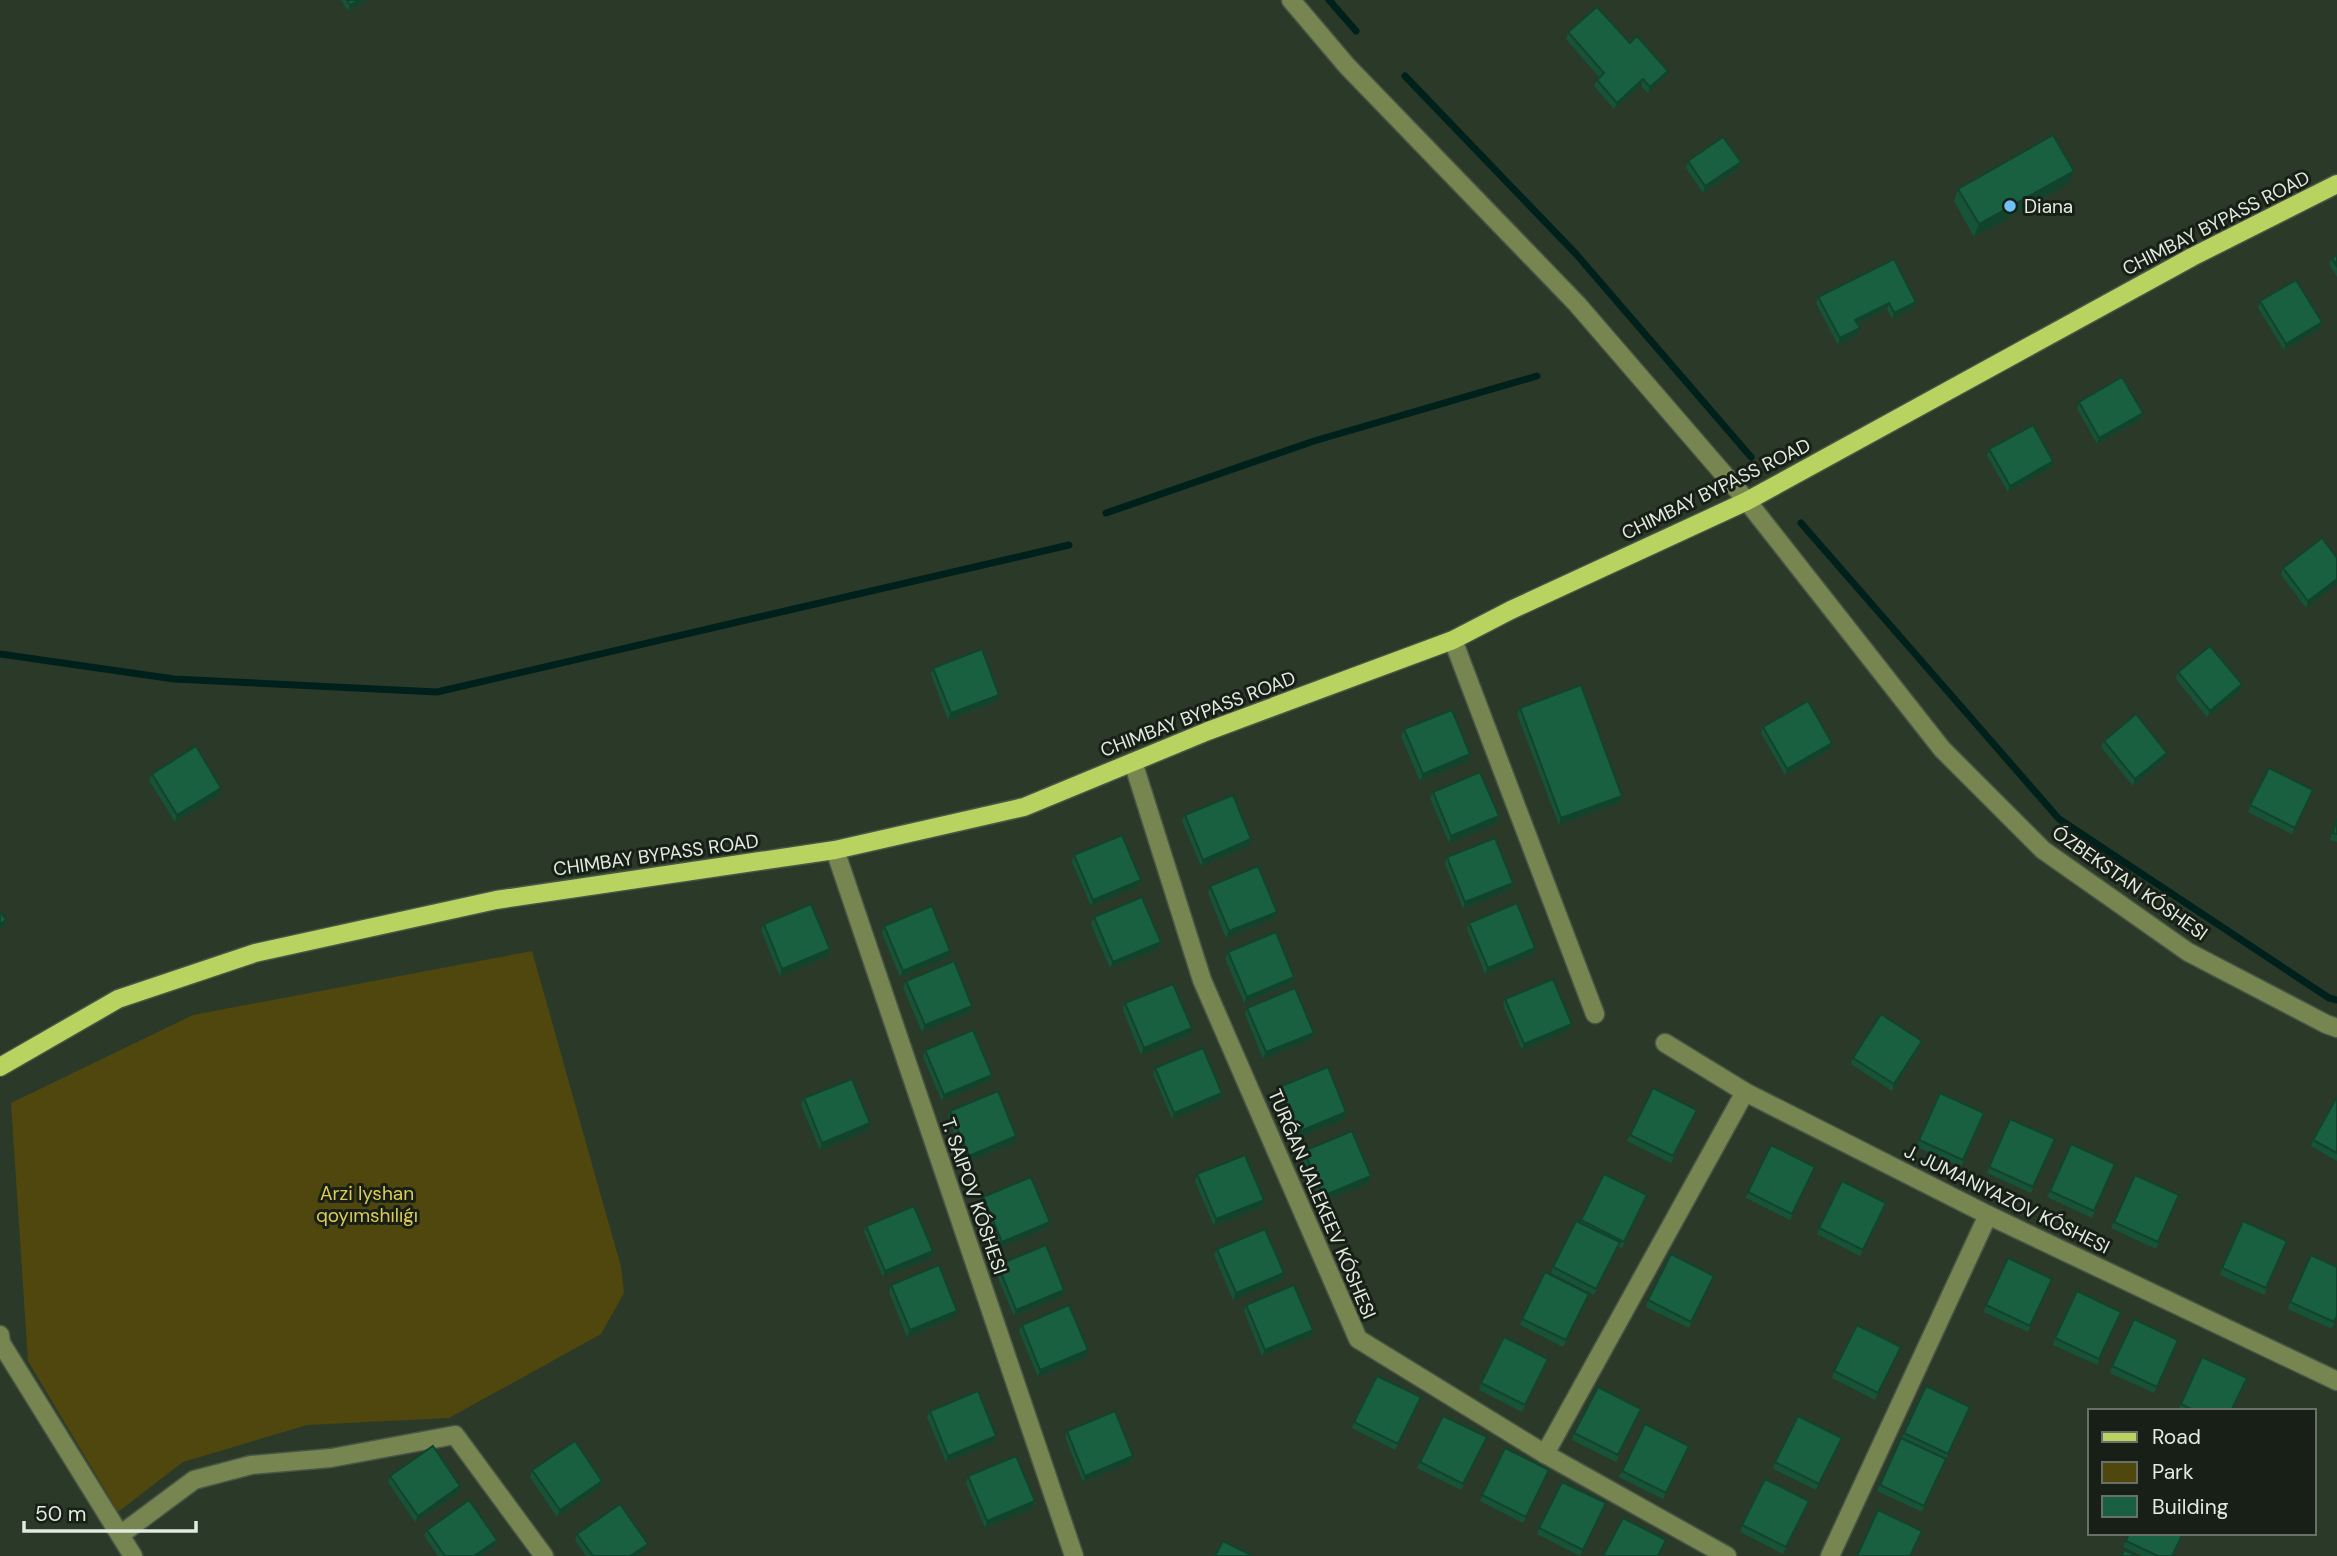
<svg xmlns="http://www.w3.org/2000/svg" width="2337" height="1556" viewBox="0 0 2337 1556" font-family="'DM Sans',sans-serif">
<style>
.green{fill:#4f470e}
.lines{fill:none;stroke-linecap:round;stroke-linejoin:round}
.stream{stroke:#00211b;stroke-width:7}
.minor-casing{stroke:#485645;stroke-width:21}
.major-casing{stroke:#485645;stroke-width:21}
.minor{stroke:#778550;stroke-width:18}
.major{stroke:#b9d360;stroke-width:18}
.wall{fill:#165337}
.shaded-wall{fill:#12432d}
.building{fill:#196040;stroke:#12432d;stroke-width:2}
.poi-dot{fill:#6fc2f4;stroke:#181f17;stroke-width:2.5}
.labels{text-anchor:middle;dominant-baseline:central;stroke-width:6;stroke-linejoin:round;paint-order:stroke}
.poi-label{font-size:19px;fill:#e1ebdf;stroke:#181f17;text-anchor:start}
.street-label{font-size:19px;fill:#e1ebdf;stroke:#181f17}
.park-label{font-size:19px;fill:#ddcb53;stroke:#181f17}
</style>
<rect width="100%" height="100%" fill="#2b3a28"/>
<path class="green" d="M532,951L621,1267L624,1293L601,1334L449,1418L307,1425L183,1462L118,1512L28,1361L11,1103L193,1015Z"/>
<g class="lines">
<g class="stream">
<path d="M1329,0L1356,31"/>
<path d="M1405,76L1576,254L1751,457"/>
<path d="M1106,513L1314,441L1537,376"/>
<path d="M1801,523L2059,819L2329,998L2337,1000"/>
<path d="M0,654L174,679L437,692L1069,545"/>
</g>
<defs>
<g id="minor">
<path d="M1291,0L1347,66L1577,304L1747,501L1942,749L2043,850L2188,952L2326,1024L2337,1028"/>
<path d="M1453,640L1595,1014"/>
<path d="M1133,762L1202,980L1358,1339L1545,1454L1727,1556"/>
<path d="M835,850L1074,1556"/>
<path d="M1665,1043L1745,1092L1988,1215L2337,1381"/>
<path d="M0,1335L1,1343L133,1556"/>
<path d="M1545,1454L1745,1092"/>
<path d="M120,1535L194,1480L251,1465L331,1458L455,1435L544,1556"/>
<path d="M1830,1556L1988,1215"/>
</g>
<path id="major" d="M0,1067L118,999L255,953L496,900L835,850L1024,807L1208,731L1453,640L1511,610L1747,501L2192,257L2337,184"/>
</defs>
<use href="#minor" class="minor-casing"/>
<use href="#major" class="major-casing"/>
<use href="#minor" class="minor"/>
<use href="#major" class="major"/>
</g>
<g class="wall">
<path d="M341,0H368L348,11Z"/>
<path d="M1568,32L1630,43L1665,77L1648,93L1641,86L1614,109L1594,86L1597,80L1599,77L1566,39Z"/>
<path d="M1688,161L1741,162L1738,169L1703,193L1686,168Z"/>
<path d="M2069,183L1974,237L1954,201L1958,189Z"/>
<path d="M2337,255V277L2329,264L2332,258Z"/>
<path d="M1818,297L1916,302L1913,308L1892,319L1887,309L1857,324V335L1838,345L1816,303Z"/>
<path d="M2260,301L2319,329L2284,350L2258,308Z"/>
<path d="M2079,402L2143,413L2140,420L2097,444L2077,408Z"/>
<path d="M1989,449L2051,468L2008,492L1987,456Z"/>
<path d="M2337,558L2306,608L2281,575L2283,568Z"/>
<path d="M933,668L997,701L948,720L931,674Z"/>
<path d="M2178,672L2240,691L2207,717L2176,679Z"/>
<path d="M1520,708L1620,802L1559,825L1517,714Z"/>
<path d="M1763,727L1830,749L1785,775L1761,733Z"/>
<path d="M1404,729L1468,761L1420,781L1401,736Z"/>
<path d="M2104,741L2165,759L2133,786L2101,747Z"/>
<path d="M152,774L221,788L219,795L175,822L149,780Z"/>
<path d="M2313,790L2292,834L2248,812L2250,805Z"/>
<path d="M1433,792L1499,816L1497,823L1449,843L1430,798Z"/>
<path d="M1185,815L1249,846L1201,866L1182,821Z"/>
<path d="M2337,816V842L2330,840Z"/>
<path d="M1074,855L1141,880L1139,886L1091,906L1072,862Z"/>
<path d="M1447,857L1513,883L1511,889L1463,909L1445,864Z"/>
<path d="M1210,886L1277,912L1274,918L1226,938L1208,893Z"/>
<path d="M1094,917L1161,942L1158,949L1110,968L1091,924Z"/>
<path d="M1469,923L1535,948L1533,954L1485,974L1467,929Z"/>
<path d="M764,924L830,949L828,956L780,976L761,930Z"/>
<path d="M884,926L948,958L900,977L882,933Z"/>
<path d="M1228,952L1292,983L1244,1003L1225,958Z"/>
<path d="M906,981L972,1006L970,1012L922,1032L903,987Z"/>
<path d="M1505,999L1569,1030L1522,1050L1503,1005Z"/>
<path d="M1125,1003L1190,1035L1141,1055L1123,1010Z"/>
<path d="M1247,1008L1314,1033L1311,1039L1263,1059L1245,1014Z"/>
<path d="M1920,1047L1892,1091L1851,1064L1853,1058Z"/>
<path d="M925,1050L992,1075L989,1081L942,1101L923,1057Z"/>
<path d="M1155,1068L1222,1093L1220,1099L1172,1119L1153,1074Z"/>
<path d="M1279,1087L1346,1112L1344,1119L1296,1138L1277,1094Z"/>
<path d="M2337,1097V1161L2311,1146L2313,1140Z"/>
<path d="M804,1098L868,1130L820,1150L801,1105Z"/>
<path d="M1697,1110L1671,1163L1627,1141L1630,1135Z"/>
<path d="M950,1111L1014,1143L966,1162L948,1118Z"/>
<path d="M1982,1120L1961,1167L1917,1147L1919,1140Z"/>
<path d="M2052,1146L2031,1193L1987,1173L1989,1167Z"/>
<path d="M1304,1151L1368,1183L1321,1202L1302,1158Z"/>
<path d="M2115,1164L2092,1218L2047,1197L2050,1191Z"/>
<path d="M1815,1167L1790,1220L1746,1198L1748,1192Z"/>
<path d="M1197,1174L1264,1200L1262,1206L1214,1226L1195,1181Z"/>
<path d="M1604,1174L1647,1195L1622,1248L1618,1246L1594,1295L1551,1273L1553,1267L1580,1223Z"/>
<path d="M2179,1195L2156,1249L2111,1228L2114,1222Z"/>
<path d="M983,1197L1050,1222L1047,1228L999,1248L981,1203Z"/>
<path d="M1886,1203L1860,1256L1817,1234L1819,1228Z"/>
<path d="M866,1226L931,1258L883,1277L864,1232Z"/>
<path d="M2287,1241L2264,1295L2220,1275L2222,1268Z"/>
<path d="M1217,1249L1284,1273L1281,1280L1233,1300L1214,1255Z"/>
<path d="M998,1265L1062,1296L1014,1316L995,1271Z"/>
<path d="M1714,1276L1689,1328L1646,1307L1648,1300Z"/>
<path d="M2052,1279L2028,1332L1984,1312L1986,1305Z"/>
<path d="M891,1285L955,1317L907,1337L889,1292Z"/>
<path d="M1589,1294L1563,1347L1520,1325L1522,1319Z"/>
<path d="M2290,1302L2337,1317L2332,1329L2288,1309Z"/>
<path d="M1246,1305L1311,1336L1262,1356L1244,1311Z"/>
<path d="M2121,1312L2097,1365L2053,1345L2055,1338Z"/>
<path d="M1022,1325L1088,1350L1086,1357L1038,1377L1019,1331Z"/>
<path d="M2178,1340L2154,1393L2110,1373L2112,1366Z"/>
<path d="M1901,1347L1875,1400L1832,1378L1834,1371Z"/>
<path d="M1548,1359L1522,1412L1479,1390L1481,1383Z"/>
<path d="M2247,1378L2232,1411L2178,1410L2181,1404Z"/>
<path d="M1421,1397L1395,1450L1352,1428L1354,1422Z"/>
<path d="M1970,1407L1922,1512L1877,1491L1904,1433Z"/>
<path d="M1641,1409L1616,1462L1572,1440L1574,1433Z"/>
<path d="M930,1411L996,1436L994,1442L946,1462L927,1417Z"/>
<path d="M1067,1431L1133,1456L1131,1462L1083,1482L1065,1437Z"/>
<path d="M1842,1438L1816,1490L1773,1469L1775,1462Z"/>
<path d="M1484,1444L1461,1490L1417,1468L1420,1462Z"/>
<path d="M1686,1453L1663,1499L1619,1477L1622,1471Z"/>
<path d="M532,1470L602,1481L600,1487L557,1517L530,1477Z"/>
<path d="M390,1476L458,1493L415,1522L388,1482Z"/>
<path d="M968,1476L1035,1501L1033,1508L985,1528L966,1483Z"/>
<path d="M1546,1477L1523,1523L1480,1501L1482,1495Z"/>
<path d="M1809,1501L1783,1554L1740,1532L1742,1525Z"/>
<path d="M1606,1503L1580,1556L1537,1534L1539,1528Z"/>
<path d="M427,1530L495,1546L481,1556H438L424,1536Z"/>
<path d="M2129,1533H2184L2173,1556H2142L2123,1547Z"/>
<path d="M577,1534L645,1550L637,1556H586L575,1540Z"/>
</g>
<g class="shaded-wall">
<path d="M359,0H368L348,11L350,5Z"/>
<path d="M1668,71L1665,77L1648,93L1650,87Z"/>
<path d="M1643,79L1641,86L1614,109L1617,103Z"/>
<path d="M1741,162L1738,169L1703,193L1705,186Z"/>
<path d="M2074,171L2069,183L1974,237L1979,224Z"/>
<path d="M1916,302L1913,308L1892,319L1894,313Z"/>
<path d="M1889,303L1887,309L1853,326L1855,320Z"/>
<path d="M2322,322L2319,329L2284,350L2286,344Z"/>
<path d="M1860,328L1857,335L1838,345L1840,338Z"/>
<path d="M2143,413L2140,420L2097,444L2099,438Z"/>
<path d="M2053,461L2051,468L2008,492L2010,486Z"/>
<path d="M2337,579V584L2306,608L2308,601Z"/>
<path d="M2242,684L2240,691L2207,717L2210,711Z"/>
<path d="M999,695L997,701L948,720L951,713Z"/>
<path d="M1832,743L1830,749L1785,775L1787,769Z"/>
<path d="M2167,753L2165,759L2133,786L2135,779Z"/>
<path d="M1470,754L1468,761L1420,781L1423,774Z"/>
<path d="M221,788L219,795L175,822L177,815Z"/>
<path d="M1622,796L1620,802L1559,825L1561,818Z"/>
<path d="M1499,816L1497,823L1449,843L1451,836Z"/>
<path d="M1251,839L1249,846L1201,866L1203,860Z"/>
<path d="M1141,880L1139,886L1091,906L1093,900Z"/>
<path d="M1513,883L1511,889L1463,909L1465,902Z"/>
<path d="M1277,912L1274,918L1226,938L1229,931Z"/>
<path d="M6,920L4,927L0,929V924Z"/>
<path d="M1161,942L1158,949L1110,968L1113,962Z"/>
<path d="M1535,948L1533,954L1485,974L1488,968Z"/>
<path d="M830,949L828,956L780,976L782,969Z"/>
<path d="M950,951L948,958L900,977L903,971Z"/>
<path d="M1294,977L1292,983L1244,1003L1247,997Z"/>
<path d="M972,1006L970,1012L922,1032L925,1025Z"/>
<path d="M1572,1024L1569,1030L1522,1050L1524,1044Z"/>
<path d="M1192,1028L1190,1035L1141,1055L1144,1048Z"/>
<path d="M1314,1033L1311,1039L1263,1059L1266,1052Z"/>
<path d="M1922,1041L1920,1047L1892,1091L1894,1084Z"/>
<path d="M992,1075L989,1081L942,1101L944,1095Z"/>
<path d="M1222,1093L1220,1099L1172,1119L1174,1113Z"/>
<path d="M1346,1112L1344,1119L1296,1138L1298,1132Z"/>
<path d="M870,1123L868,1130L820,1150L822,1143Z"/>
<path d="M1016,1136L1014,1143L966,1162L969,1156Z"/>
<path d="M1371,1176L1368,1183L1321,1202L1323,1196Z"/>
<path d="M1264,1200L1262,1206L1214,1226L1216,1219Z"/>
<path d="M1050,1222L1047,1228L999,1248L1002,1242Z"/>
<path d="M933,1251L931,1258L883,1277L885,1271Z"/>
<path d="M1284,1273L1281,1280L1233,1300L1236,1293Z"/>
<path d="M1064,1290L1062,1296L1014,1316L1016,1310Z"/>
<path d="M957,1311L955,1317L907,1337L910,1330Z"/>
<path d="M1313,1330L1311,1336L1262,1356L1265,1350Z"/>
<path d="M1088,1350L1086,1357L1038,1377L1040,1370Z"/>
<path d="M996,1436L994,1442L946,1462L948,1456Z"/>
<path d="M1133,1456L1131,1462L1083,1482L1085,1476Z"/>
<path d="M602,1481L600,1487L557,1517L560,1510Z"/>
<path d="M460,1486L458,1493L415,1522L418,1516Z"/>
<path d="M1035,1501L1033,1508L985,1528L987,1521Z"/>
<path d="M497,1540L495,1546L481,1556H474Z"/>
<path d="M648,1544L645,1550L637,1556H630Z"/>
</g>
<g class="building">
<path d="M347,0H359L350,5Z"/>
<path d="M1597,7L1630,43L1637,36L1668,71L1650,87L1643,79L1617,103L1597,80L1604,73L1568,32Z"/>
<path d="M2053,135L2074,171L1979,224L1958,189Z"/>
<path d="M1723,137L1741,162L1705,186L1688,161Z"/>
<path d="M2337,255V266L2332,258Z"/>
<path d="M1894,259L1916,302L1894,313L1889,303L1855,320L1860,328L1840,338L1818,297Z"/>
<path d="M2296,280L2322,322L2286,344L2260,301Z"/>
<path d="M2122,377L2143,413L2099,438L2079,402Z"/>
<path d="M2033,425L2053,461L2010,486L1989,449Z"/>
<path d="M2322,538L2337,558V579L2308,601L2283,568Z"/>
<path d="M2210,646L2242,684L2210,711L2178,672Z"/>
<path d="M982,649L999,695L951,713L933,668Z"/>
<path d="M1581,685L1622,796L1561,818L1520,708Z"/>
<path d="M1808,701L1832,743L1787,769L1763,727Z"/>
<path d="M1452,710L1470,754L1423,774L1404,729Z"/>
<path d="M2136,714L2167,753L2135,779L2104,741Z"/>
<path d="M196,746L221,788L177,815L152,774Z"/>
<path d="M2269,768L2313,790L2295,828L2250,805Z"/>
<path d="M1480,772L1499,816L1451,836L1433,792Z"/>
<path d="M1233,795L1251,839L1203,860L1185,815Z"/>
<path d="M2337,818V834L2333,833Z"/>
<path d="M1122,835L1141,880L1093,900L1074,855Z"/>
<path d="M1495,838L1513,883L1465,902L1447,857Z"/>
<path d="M1258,866L1277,912L1229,931L1210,886Z"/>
<path d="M1142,897L1161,942L1113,962L1094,917Z"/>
<path d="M1517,903L1535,948L1488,968L1469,923Z"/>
<path d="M811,904L830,949L782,969L764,924Z"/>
<path d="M932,906L950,951L903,971L884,926Z"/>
<path d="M0,911L6,920L0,924Z"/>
<path d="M1276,932L1294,977L1247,997L1228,952Z"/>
<path d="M954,961L972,1006L925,1025L906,981Z"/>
<path d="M1553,979L1572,1024L1524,1044L1505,999Z"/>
<path d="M1173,984L1192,1028L1144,1048L1125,1003Z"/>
<path d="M1295,988L1314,1033L1266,1052L1247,1008Z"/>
<path d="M1881,1014L1922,1041L1894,1084L1853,1058Z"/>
<path d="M973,1030L992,1075L944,1095L925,1050Z"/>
<path d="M1203,1048L1222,1093L1174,1113L1155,1068Z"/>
<path d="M1328,1067L1346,1112L1298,1132L1279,1087Z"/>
<path d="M852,1079L870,1123L822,1143L804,1098Z"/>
<path d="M1653,1088L1697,1110L1673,1156L1630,1135Z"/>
<path d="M998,1091L1016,1136L969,1156L950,1111Z"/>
<path d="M1940,1093L1984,1113L1963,1160L1919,1140Z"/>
<path d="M2337,1097V1153L2313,1140Z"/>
<path d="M2010,1119L2055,1139L2033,1187L1989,1167Z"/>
<path d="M1352,1131L1371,1176L1323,1196L1304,1151Z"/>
<path d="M2071,1144L2115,1164L2094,1211L2050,1191Z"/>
<path d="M1771,1145L1815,1167L1792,1214L1748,1192Z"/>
<path d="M1245,1155L1264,1200L1216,1219L1197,1174Z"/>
<path d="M1604,1174L1647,1195L1624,1242L1581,1220Z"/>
<path d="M2135,1175L2179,1195L2158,1242L2114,1222Z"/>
<path d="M1031,1177L1050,1222L1002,1242L983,1197Z"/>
<path d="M1842,1181L1886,1203L1863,1250L1819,1228Z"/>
<path d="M914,1206L933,1251L885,1271L866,1226Z"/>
<path d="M1576,1221L1620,1242L1596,1289L1553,1267Z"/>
<path d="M2243,1221L2287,1241L2266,1288L2222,1268Z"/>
<path d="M1265,1229L1284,1273L1236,1293L1217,1249Z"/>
<path d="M1046,1245L1064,1290L1016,1310L998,1265Z"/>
<path d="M1671,1254L1714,1276L1691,1322L1648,1300Z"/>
<path d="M2311,1255L2337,1267V1316L2334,1322L2290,1302Z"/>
<path d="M2008,1258L2052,1279L2030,1326L1986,1305Z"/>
<path d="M939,1265L957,1311L910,1330L891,1285Z"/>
<path d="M1545,1272L1589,1294L1566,1340L1522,1319Z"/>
<path d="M1294,1285L1313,1330L1265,1350L1246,1305Z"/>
<path d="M2077,1291L2121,1312L2099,1359L2055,1338Z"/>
<path d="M1069,1305L1088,1350L1040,1370L1022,1325Z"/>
<path d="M2134,1319L2178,1340L2157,1387L2112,1366Z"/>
<path d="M1857,1325L1901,1347L1878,1393L1834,1371Z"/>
<path d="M1504,1337L1548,1359L1525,1405L1481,1383Z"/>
<path d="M2202,1357L2247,1378L2231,1411H2195L2181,1404Z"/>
<path d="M1377,1376L1421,1397L1398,1444L1354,1422Z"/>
<path d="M1926,1386L1970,1407L1948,1454L1904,1433Z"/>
<path d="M1598,1387L1641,1409L1618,1455L1574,1433Z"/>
<path d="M978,1391L996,1436L948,1456L930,1411Z"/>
<path d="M1115,1411L1133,1456L1085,1476L1067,1431Z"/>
<path d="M1443,1416L1487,1437L1463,1484L1420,1462Z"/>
<path d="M1798,1416L1842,1438L1819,1484L1775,1462Z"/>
<path d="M1645,1424L1689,1446L1666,1493L1622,1471Z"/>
<path d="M1901,1438L1946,1459L1924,1506L1880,1485Z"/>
<path d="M575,1441L602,1481L560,1510L532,1470Z"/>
<path d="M433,1446L460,1486L418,1516L390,1476Z"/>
<path d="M1505,1448L1549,1470L1526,1517L1482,1495Z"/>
<path d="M1016,1456L1035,1501L987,1521L968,1476Z"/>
<path d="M1765,1479L1809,1501L1786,1547L1742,1525Z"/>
<path d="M1562,1482L1606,1503L1583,1550L1539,1528Z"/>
<path d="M469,1500L497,1540L474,1556H445L427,1530Z"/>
<path d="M620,1504L648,1544L630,1556H593L577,1534Z"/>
<path d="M1878,1510L1922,1531L1910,1556H1857Z"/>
<path d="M1623,1518L1666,1540L1658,1556H1603Z"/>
<path d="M2129,1533H2183L2172,1556H2158L2126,1541Z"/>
<path d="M1223,1541L1253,1556H1215Z"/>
<path d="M2124,1550L2137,1556H2122Z"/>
</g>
<circle class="poi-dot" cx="2010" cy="206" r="7"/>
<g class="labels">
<g class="poi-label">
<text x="2024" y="206">Diana</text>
</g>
<g class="street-label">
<text transform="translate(2216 223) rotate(-27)">CHIMBAY BYPASS ROAD</text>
<text transform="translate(1716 489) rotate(-26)">CHIMBAY BYPASS ROAD</text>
<text transform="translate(1198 714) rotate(-21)">CHIMBAY BYPASS ROAD</text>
<text transform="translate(656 855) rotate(-8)">CHIMBAY BYPASS ROAD</text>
<text transform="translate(2130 883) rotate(35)">ÓZBEKSTAN KÓSHESI</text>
<text transform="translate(974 1196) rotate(71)">T. SAIPOV KÓSHESI</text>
<text transform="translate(2007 1199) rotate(26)">J. JUMANIYAZOV KÓSHESI</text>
<text transform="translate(1322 1204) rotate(67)">TURǴAN JALEKEEV KÓSHESI</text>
</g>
<g class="park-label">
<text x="367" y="1193">Arzi Iyshan<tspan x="367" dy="22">qoyımshılıǵı</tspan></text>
</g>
</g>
<rect x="2088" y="1409" width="228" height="126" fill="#181f17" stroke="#687167" stroke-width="2"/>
<rect x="2102" y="1432" width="35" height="10" fill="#b9d360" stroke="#687167" stroke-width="2"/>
<text x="2152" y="1444" font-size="21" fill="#e1ebdf">Road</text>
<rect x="2102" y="1462" width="35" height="21" fill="#4f470e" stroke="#687167" stroke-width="2"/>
<text x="2152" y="1479" font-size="21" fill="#e1ebdf">Park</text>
<rect x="2102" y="1496" width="35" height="21" fill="#196040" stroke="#687167" stroke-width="2"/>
<text x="2152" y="1514" font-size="21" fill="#e1ebdf">Building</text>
<path d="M24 1521v10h172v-10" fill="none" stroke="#e1ebdf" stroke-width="3.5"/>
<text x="35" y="1521" font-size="21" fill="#e1ebdf" stroke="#181f17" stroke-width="5" paint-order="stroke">50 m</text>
</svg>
